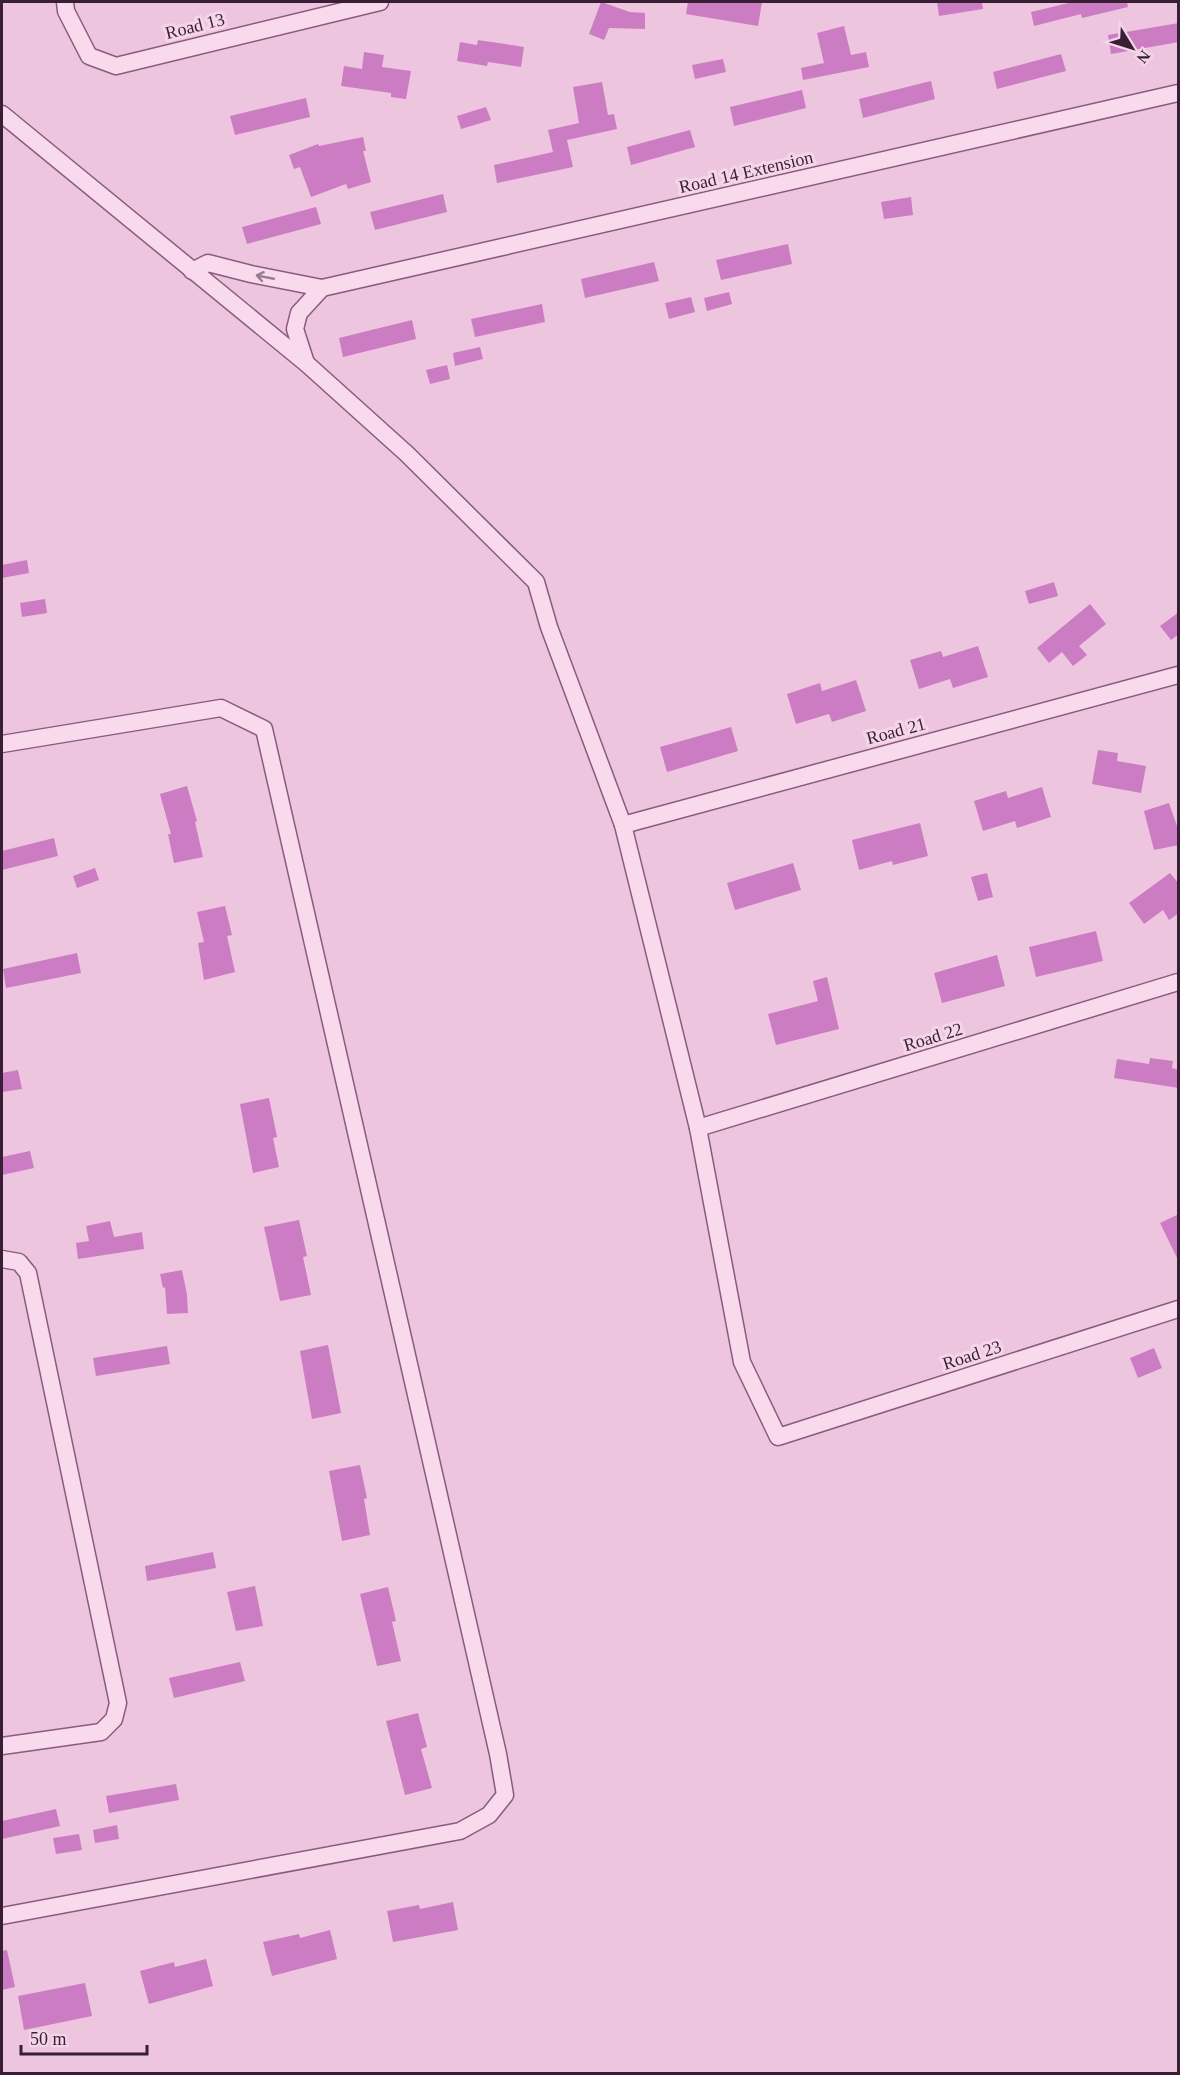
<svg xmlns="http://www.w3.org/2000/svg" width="1180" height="2075" viewBox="0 0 1180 2075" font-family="Georgia,serif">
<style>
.building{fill:#cc7cc2}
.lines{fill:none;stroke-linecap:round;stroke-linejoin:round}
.street-casing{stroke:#895b7e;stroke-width:19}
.street{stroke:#f9d9ec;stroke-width:16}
.oneway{stroke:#997c90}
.labels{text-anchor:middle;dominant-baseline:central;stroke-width:6;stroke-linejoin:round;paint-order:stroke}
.street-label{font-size:18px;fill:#391f35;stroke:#f5d5e8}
</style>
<rect width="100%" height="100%" fill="#eec5de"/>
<g class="building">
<path d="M601,2L630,12L645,13V29L609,28L604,40L589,34Z"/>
<path d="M688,2H762L758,26L686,14Z"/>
<path d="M937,2H982L983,9L939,16Z"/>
<path d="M1073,2H1127L1128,7L1082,18L1081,14L1034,26L1031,12Z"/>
<path d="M1179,23V42L1111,54L1108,35Z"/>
<path d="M844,26L851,55L866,52L869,67L803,80L801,68L824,63L817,33Z"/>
<path d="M478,40L524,47L521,67L488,62L487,66L457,61L460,42L477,45Z"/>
<path d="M364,52L384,55L382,67L411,71L406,99L391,97V93L341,86L344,66L362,69Z"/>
<path d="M1061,54L1066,71L997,89L993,72Z"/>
<path d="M723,59L726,72L695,79L692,65Z"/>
<path d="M931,81L935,99L863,118L859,99Z"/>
<path d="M602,82L608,115L614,114L617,129L567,140L573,167L497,183L494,165L553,152L548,130L579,123L573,87Z"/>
<path d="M802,90L806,108L734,126L730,107Z"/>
<path d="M306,98L310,117L235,135L230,116Z"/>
<path d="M486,107L491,120L461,129L457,116Z"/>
<path d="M690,130L695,147L631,165L627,147Z"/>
<path d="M363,137L366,151H363L371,182L348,189L346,184L311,197L300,167L294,169L289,155L318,144L319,146Z"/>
<path d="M443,194L447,212L375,230L370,212Z"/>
<path d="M911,197L913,215L884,219L881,202Z"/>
<path d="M316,207L321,224L247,244L242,227Z"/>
<path d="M788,244L792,264L721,280L716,260Z"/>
<path d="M654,262L659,281L585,298L581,279Z"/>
<path d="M729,292L732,304L707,311L704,298Z"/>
<path d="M691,297L695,312L669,319L665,303Z"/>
<path d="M542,304L545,322L475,337L471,319Z"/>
<path d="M412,320L416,339L343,357L339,338Z"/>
<path d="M480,347L483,359L455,366L453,353Z"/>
<path d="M447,365L450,379L430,384L426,370Z"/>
<path d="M27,560L29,573L2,578V565Z"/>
<path d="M1054,582L1058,596L1029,604L1025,591Z"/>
<path d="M45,599L47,613L22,617L20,603Z"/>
<path d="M1090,604L1106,624L1079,646L1087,655L1073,666L1062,652L1049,663L1037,648Z"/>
<path d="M1179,612V634L1171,640L1160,626Z"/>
<path d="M978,646L988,677L953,688L950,679L919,689L910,660L941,651L943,657Z"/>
<path d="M856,680L866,711L832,722L829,714L796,724L787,694L820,683L822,691Z"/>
<path d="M731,727L738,751L667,772L660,747Z"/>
<path d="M1098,750L1118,753L1117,761L1146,766L1141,793L1092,784Z"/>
<path d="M187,786L197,821L195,822L203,857L174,863L168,834H171L160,794Z"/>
<path d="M1042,787L1051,817L1017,828L1015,821L983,831L974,801L1006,791L1008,798Z"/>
<path d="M1169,803L1179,832V845L1154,850L1144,811Z"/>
<path d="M920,823L928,856L893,865L892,861L859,870L852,840Z"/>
<path d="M54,838L58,856L2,870V851Z"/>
<path d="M793,863L801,890L735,910L727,883Z"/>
<path d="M95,868L99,880L77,888L73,876Z"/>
<path d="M987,873L993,897L978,901L971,877Z"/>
<path d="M1170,873L1179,884V913L1169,920L1163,910L1144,924L1129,903Z"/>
<path d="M225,906L232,935L227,936L235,972L204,980L198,943L204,942L197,912Z"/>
<path d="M1096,931L1103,961L1036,977L1029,947Z"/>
<path d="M77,953L81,973L6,988L3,969Z"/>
<path d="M997,955L1005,986L942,1003L934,973Z"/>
<path d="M827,977L839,1029L776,1045L768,1014L818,1001L813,981Z"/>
<path d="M1150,1058L1173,1061L1172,1068L1179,1070V1088L1114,1078L1117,1059L1149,1064Z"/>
<path d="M18,1070L22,1089L2,1092V1073Z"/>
<path d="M269,1098L277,1137L273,1138L279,1167L253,1173L240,1104Z"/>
<path d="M30,1151L34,1168L2,1175V1157Z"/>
<path d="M1179,1214V1262L1160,1223Z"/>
<path d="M299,1220L307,1256L303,1257L311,1295L280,1301L264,1227Z"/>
<path d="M110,1221L114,1237L142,1232L144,1249L78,1259L76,1243L89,1241L86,1226Z"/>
<path d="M182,1270L187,1295L188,1313L167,1314L165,1287L163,1288L160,1274Z"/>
<path d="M328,1345L341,1413L312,1419L300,1351Z"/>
<path d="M167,1346L170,1364L96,1376L93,1358Z"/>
<path d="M1154,1348L1162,1368L1138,1378L1130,1358Z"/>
<path d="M360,1465L367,1498L364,1499L370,1535L342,1541L329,1471Z"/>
<path d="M213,1552L216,1568L147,1581L145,1566Z"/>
<path d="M255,1586L263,1626L236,1631L227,1592Z"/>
<path d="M388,1587L396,1621L392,1622L401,1661L377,1666L360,1594Z"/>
<path d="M240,1662L245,1681L174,1698L169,1678Z"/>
<path d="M418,1713L427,1747L421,1749L432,1788L405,1795L386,1721Z"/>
<path d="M176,1784L179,1800L109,1813L106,1796Z"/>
<path d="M56,1809L60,1826L2,1839V1821Z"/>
<path d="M117,1825L119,1839L95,1843L93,1830Z"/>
<path d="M79,1834L82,1850L56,1854L53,1838Z"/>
<path d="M453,1902L458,1930L393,1942L387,1911L419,1905L420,1909Z"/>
<path d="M330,1930L337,1959L272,1976L263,1942L299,1934L300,1938Z"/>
<path d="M7,1950L15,1987L2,1990V1951Z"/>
<path d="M206,1959L213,1986L149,2004L140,1971L174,1962L175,1967Z"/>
<path d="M85,1983L92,2016L24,2030L18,1996Z"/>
</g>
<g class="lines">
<defs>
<g id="street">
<path d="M65,2L66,11L89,56L116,66L380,2"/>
<path d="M2,114L307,364L407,454L536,582L549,627L623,825L698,1128L742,1362L778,1437L1178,1309"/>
<path d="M192,271L208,263L251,274L322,288L1178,93"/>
<path d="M306,363L295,329L299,313L322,288"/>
<path d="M2,744L221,708L264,729L498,1754L505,1795L489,1815L460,1831L2,1916"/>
<path d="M623,825L1178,675"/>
<path d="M698,1128L1178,982"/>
<path d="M2,1259L19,1262L28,1273L118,1703L114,1719L101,1732L2,1746"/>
</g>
</defs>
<use href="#street" class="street-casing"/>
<use href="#street" class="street"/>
</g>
<defs><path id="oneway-shaft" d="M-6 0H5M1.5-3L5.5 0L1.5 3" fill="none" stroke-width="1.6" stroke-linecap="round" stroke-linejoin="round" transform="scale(1.5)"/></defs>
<use class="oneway" href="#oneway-shaft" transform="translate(265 277) rotate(-169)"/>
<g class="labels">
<g class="street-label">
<text transform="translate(195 26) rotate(-14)">Road 13</text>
<text transform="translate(746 172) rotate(-13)">Road 14 Extension</text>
<text transform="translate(896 731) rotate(-15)">Road 21</text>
<text transform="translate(933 1037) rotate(-17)">Road 22</text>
<text transform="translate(972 1355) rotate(-18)">Road 23</text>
</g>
</g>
<rect width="1180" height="2075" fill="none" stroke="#391f35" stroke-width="6"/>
<g transform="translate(1132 48) rotate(128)" stroke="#f5d5e8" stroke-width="4.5" paint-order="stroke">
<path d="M0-4.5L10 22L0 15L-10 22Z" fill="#391f35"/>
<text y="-9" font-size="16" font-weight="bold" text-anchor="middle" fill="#391f35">N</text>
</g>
<path d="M21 2045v9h126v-9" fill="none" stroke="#391f35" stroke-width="3"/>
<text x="30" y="2045" font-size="18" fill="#391f35" stroke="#f5d5e8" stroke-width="4.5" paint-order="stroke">50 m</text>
</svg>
